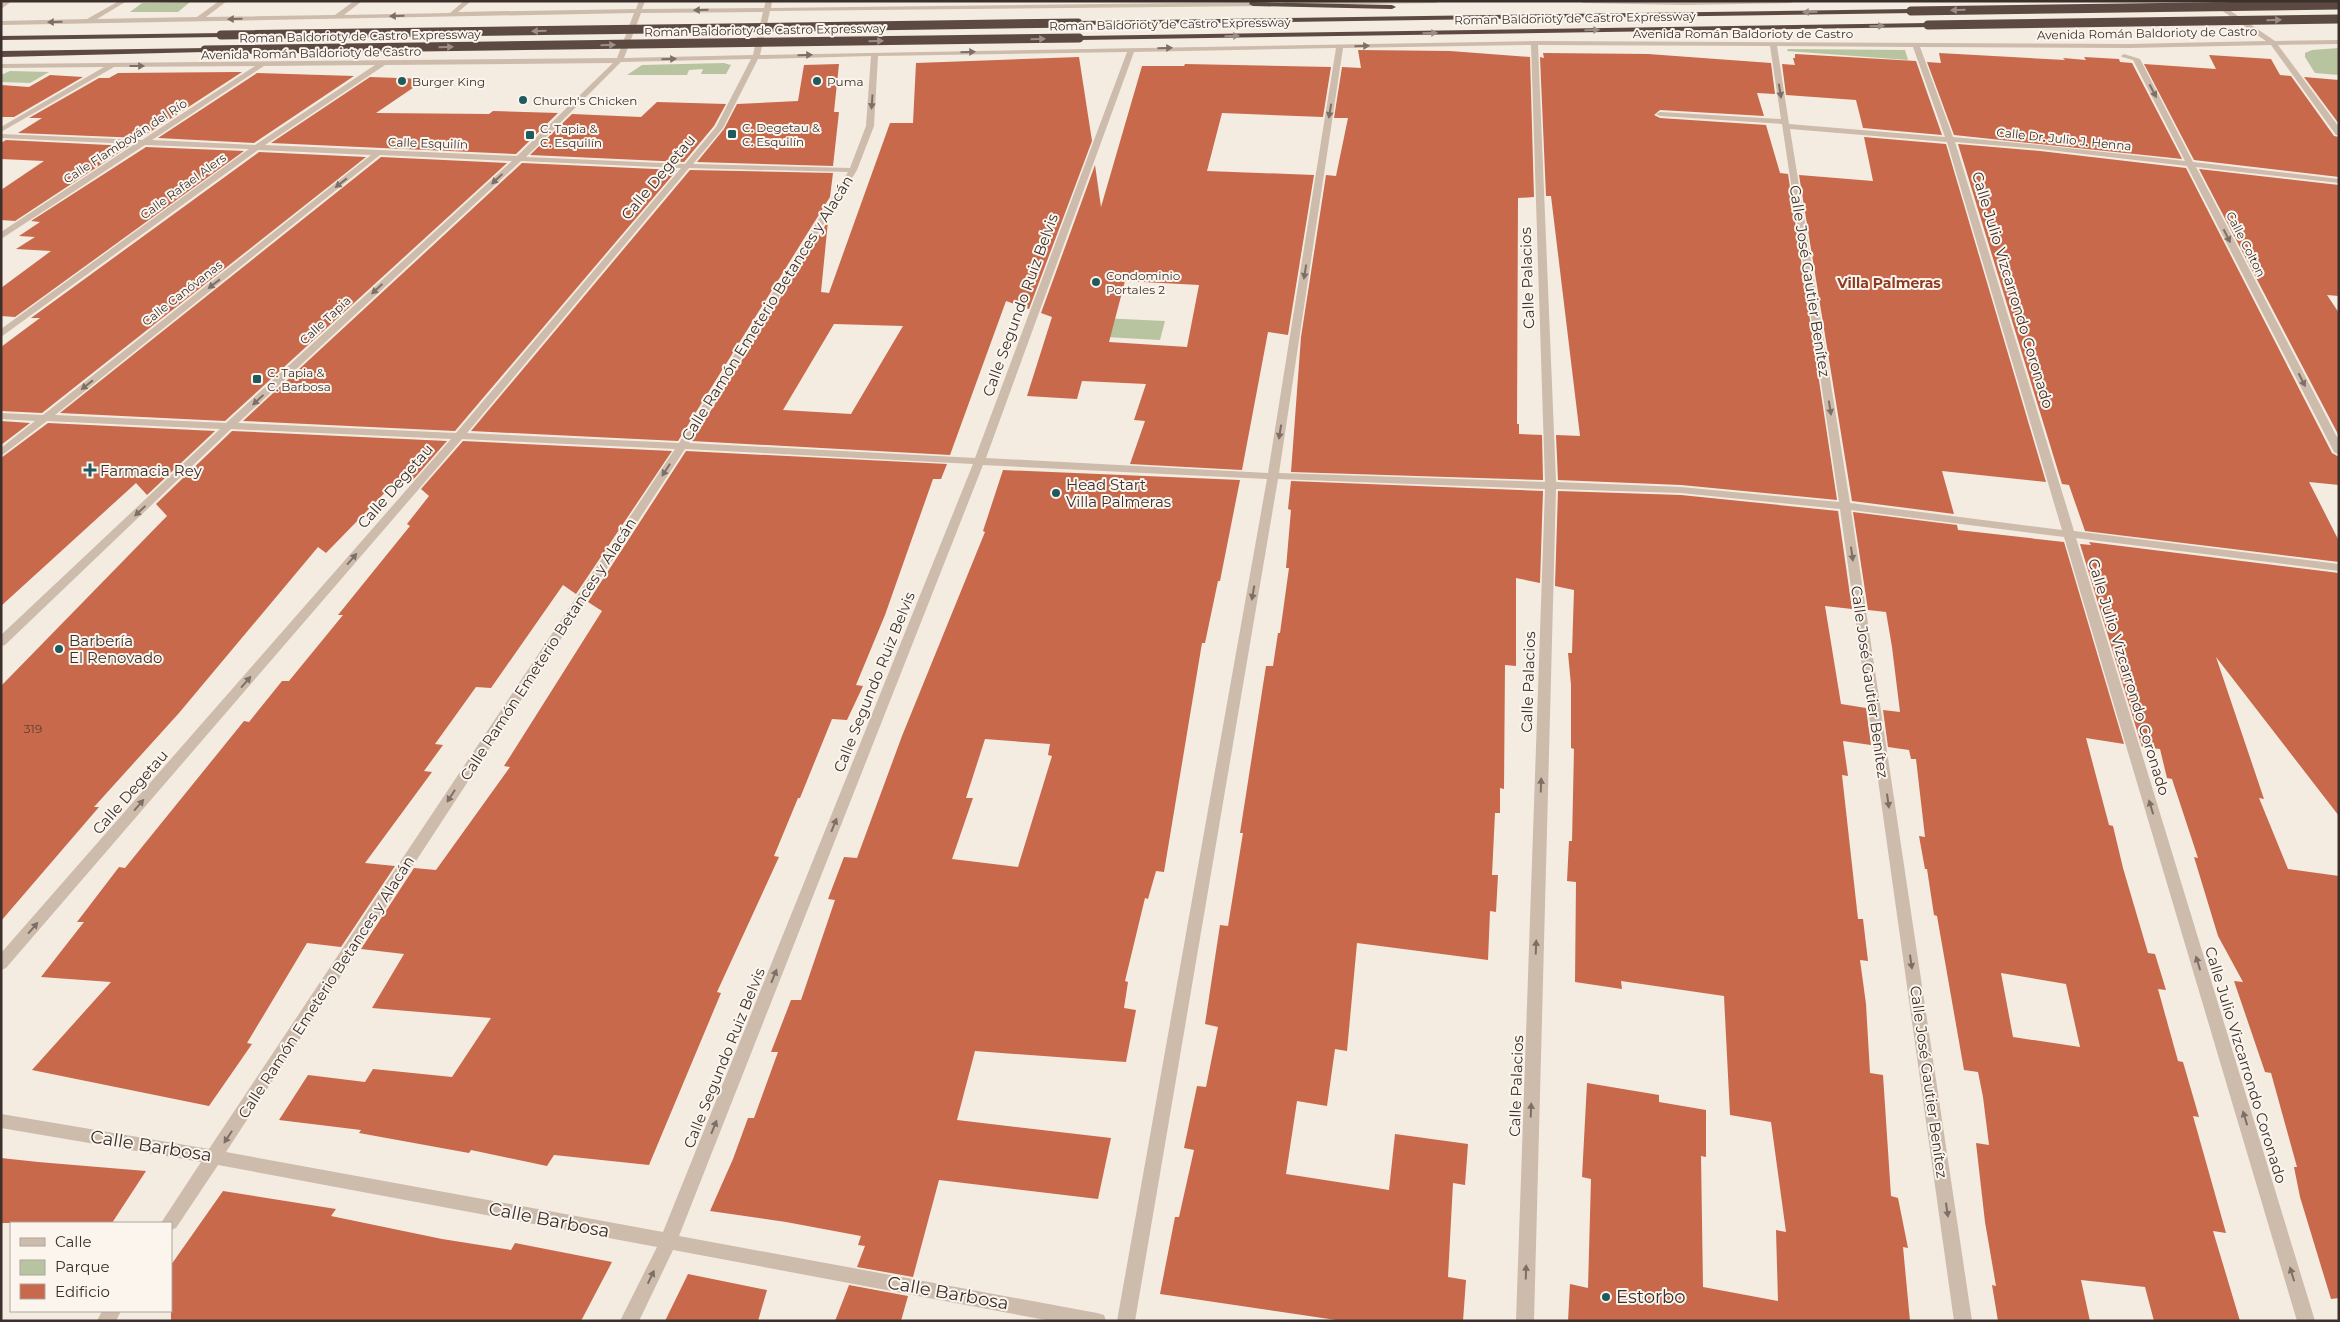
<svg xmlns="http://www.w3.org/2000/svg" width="2340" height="1322" viewBox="0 0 2340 1322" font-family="Montserrat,sans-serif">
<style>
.green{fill:#b8c4a0}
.building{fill:#c8694b;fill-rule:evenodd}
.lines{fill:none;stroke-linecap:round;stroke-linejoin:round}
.minor{fill:#cdbbac;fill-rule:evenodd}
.highway{fill:#5c4a42;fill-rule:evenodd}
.highway-bridge{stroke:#5c4a42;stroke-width:9}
.oneway{fill:#7d6f65}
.oneway2{fill:#9c8e87}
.poi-dot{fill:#1f5a5e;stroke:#fbf5ee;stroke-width:2}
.labels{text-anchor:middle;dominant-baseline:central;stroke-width:4;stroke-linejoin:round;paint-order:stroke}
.far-street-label{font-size:12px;fill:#3b302b;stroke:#fbf5ee}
.far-poi-label{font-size:12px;fill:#3b302b;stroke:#fbf5ee;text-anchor:start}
.number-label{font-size:12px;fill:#5e3e33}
.far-neighbourhood-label{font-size:14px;font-weight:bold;fill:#8c3b22;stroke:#fbf5ee}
.street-label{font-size:15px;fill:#3b302b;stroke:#fbf5ee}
.poi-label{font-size:15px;fill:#3b302b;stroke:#fbf5ee;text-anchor:start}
.near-street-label{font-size:18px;fill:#3b302b;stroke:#fbf5ee}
.near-poi-label{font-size:18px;fill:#3b302b;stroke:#fbf5ee;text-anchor:start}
</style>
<rect width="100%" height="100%" fill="#f4ebe1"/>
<g class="green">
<path d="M190,2L178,12H130L142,3Z"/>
<path d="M2339,48V75L2315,73L2305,57V53L2312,50Z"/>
<path d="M1788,49L1905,50L1908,60L1787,51Z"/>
<path d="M724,63L731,65L726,74H701L703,69L689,70L687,75H627L642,65Z"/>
<path d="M10,71L49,72L30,83L1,82V75Z"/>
<path d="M1058,316L1165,321L1160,340L1051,334Z"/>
</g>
<g class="building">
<path d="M1358,50L1450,51L1530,57L1534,197L1518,198L1517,424H1519V434L1542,435L1543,480L1291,472L1301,337L1326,175L1336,176L1348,118H1334L1342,67L1361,68Z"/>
<path d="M1543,53L1648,54L1771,63L1775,94L1757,93L1764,116L1660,110L1654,115L1660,118L1766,125L1780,173L1788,174L1837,500L1681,485L1558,480L1556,435L1580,436L1551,196H1546L1540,57L1544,58Z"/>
<path d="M1939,53L2065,60L2063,58L2086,60L2084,57L2119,59L2120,62L2132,63L2182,159L1954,135L1927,62L1941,63Z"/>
<path d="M1795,54L1916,61L1942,135L1863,128L1856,100L1786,95L1782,64L1795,65L1793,58H1795Z"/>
<path d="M2209,55L2271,59L2280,75L2291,76L2334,136L2339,137V177L2194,160L2144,64L2216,69Z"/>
<path d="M1079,57L1092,141L1029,309L1006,301L950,455L692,441L828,221L821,292L829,293L890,123H913L916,63ZM834,324L903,326L851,414L783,410Z"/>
<path d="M839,64L834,112H839L833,166L697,162L724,129L737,104L798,101L804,65Z"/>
<path d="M1185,64L1331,67L1323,117L1222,113L1207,171L1314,175L1288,335L1268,332L1242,470L1130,464L1145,421L1134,420L1146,384L1082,381L1077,399L1027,396L1052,317L1041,313L1095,165L1101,207L1142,66H1184ZM1125,281L1199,285L1187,347L1109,342Z"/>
<path d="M236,72H242L141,138L18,133L42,118H29L99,78H109L118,73Z"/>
<path d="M257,73L354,76L254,143L158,138Z"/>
<path d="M50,75L83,77L14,117H1V85L29,87Z"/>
<path d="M370,77L426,79L376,113L489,114L493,111L558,113L516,154L271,143Z"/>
<path d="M2304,77L2339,80V124Z"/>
<path d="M657,102L726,104L714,126L684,162L530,155L572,114L641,117Z"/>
<path d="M1864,137L1946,144L2046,482L1942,471L1954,514L1852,501L1799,175L1873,181Z"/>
<path d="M6,140L129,146L15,221L1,220V190L44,161L1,159V143Z"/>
<path d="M1958,144L2040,151L2186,168L2332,453L2339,457V485L2309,482L2339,541V562L2085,531L2069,485L2062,484Z"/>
<path d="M146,147L244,151L15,317L1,316V288L51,251L16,249L35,237L19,236L40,222L31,221Z"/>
<path d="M259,152L366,157L42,413L1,411V347L40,318H31Z"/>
<path d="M381,157L507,163L225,421L60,413Z"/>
<path d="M522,163L677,170L455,431L243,421Z"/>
<path d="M2199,169L2339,185V296L2327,295L2339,313V436Z"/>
<path d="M690,170L833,173L830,197L678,441L471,431Z"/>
<path d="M1,421L30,423L1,445Z"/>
<path d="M48,423L215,431L147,495L136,483L1,606V458Z"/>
<path d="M232,431L447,441L412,481L403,474L326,553L318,547L179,713L94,807H99L1,921V686L167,516L156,504Z"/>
<path d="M463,441L672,451L576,594L563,585L491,688L476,687L435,744L443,745L424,771L432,772L365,863L395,866L341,947L307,943L247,1043L252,1044L209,1106L32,1070L111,982L41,977L84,922H77L119,867L125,868L244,721L249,722L282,681H289L343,615H338L410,526L407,524L429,496L421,489Z"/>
<path d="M686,451L947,464L941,479H933L885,615L856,685L863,686L847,720L832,719L800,798H798L774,856L779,857L717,992L721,993L649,1165L554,1155L547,1166L471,1150L469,1153L359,1133L361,1130L279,1120L308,1075L365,1082L373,1069L452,1077L491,1018L372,1008L404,954L361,949L414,868L436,870L510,767L504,766L602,611L588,602Z"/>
<path d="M1003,470L1240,480L1220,581H1218L1205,643H1202L1164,872L1156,871L1148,899L1145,898L1125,981L1128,982L1124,1008L1136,1010L1126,1062L975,1051L957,1120L1111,1138L1098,1199L939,1180L913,1277L857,1267L865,1246L858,1245L861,1236L786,1222L710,1211L733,1159L748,1118H754L778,1052H771L791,1000H801L835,900L828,899L844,857L857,858L902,736L985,532L983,531ZM985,739L1050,744L1048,755L1052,756L1018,867L952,859L973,798H966Z"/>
<path d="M1291,481L1543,491L1540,583L1516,578V666L1505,665L1504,789L1500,788V813H1495L1492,875H1498L1496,912L1490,911L1488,960L1357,943L1347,1051L1335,1049L1327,1106L1297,1101L1286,1174L1389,1190L1395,1134L1468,1144L1465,1185L1453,1183L1448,1277L1466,1280L1463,1321H1343L1160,1294L1175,1217H1179L1194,1150L1184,1148L1197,1086L1206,1087L1218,1027L1205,1024L1220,925L1228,926L1243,833H1240L1266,666H1273L1278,633H1280L1289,568H1286L1291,510L1288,509Z"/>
<path d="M1558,491L1681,495L1838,511L1852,609L1825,606L1841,704L1866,708L1871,745L1843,741L1848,776L1842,775L1858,919H1863L1868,961L1860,960L1866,1004L1870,1073L1883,1075L1891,1196L1898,1198L1908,1248L1903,1247L1910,1321H1568L1570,1284L1588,1288L1591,1179L1582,1177L1587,1083L1659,1095V1102L1706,1110V1157L1701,1156L1703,1287L1778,1301L1776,1230L1786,1232L1771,1122L1730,1115L1724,996L1621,981L1622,989L1575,982L1576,882L1567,881L1569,841H1572L1574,749L1571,748V685L1568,653H1572L1574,590L1555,586Z"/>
<path d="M1853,512L1957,525L1958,530L2064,542L2124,744L2086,738L2109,825L2113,826L2123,868L2148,953L2155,954L2166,990L2158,989L2178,1061L2183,1062L2199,1117L2193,1116L2226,1233L2213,1231L2240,1321H2154L2145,1287L2081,1280L2090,1321H1998L1992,1285L1996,1286L1985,1222L1976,1143L1989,1145L1983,1097L1978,1072L1964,1070L1937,916L1934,915L1927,869H1925L1919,836L1925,837L1916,759H1911L1909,750L1888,747L1883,710L1900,712L1892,647L1886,612L1868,610ZM2001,973L2066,984L2080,1047L2013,1037Z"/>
<path d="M2089,542L2339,573V816L2216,657L2264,799L2259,798L2288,869L2339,876V1298L2331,1299L2300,1197L2294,1167H2297L2271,1073L2265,1072L2234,981L2243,982L2218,936L2194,857L2198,858L2172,779L2167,778L2160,749L2142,747L2080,544L2091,545Z"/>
<path d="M1,1158L38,1162L146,1171L112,1223H1Z"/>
<path d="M223,1191L336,1209L331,1216L442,1239L511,1250L515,1243L612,1262L581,1321H171V1265Z"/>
<path d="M688,1274L767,1290L758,1321H665Z"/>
<path d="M849,1285L908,1296L901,1321H835Z"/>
</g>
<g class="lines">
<g class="minor">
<path d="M5,1H12L1,9V4Z"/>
<path d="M119,1H127L97,19L197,17L219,1H227L206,17L335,15L354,1H362L344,15L450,13L464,1H471L458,12L636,9L639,1H645L642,9L764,8L766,1H772L771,8L1266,2L1269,4L1266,6L770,11L760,55L1534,41L2129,44L2266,41L2208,1H2216L2275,41L2339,40V44L2278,45L2339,127V135H2336L2271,45L2129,48L1920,47L1953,137L2040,145L2185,161L2133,60L2122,57L2121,56L2124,54L2140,59L2193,162L2339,179V183L2196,167L2339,441V455L2334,452L2187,166L2040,149L1955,142L2074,531L2339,564V571L2076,538L2315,1321H2297L2064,537L1851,510L1972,1321H1954L1840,509L1681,493L1556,489L1534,1321H1516L1545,489L1278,479L1135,1321H1117L1267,479L983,465L679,1236L1097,1313L1104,1315L1106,1321H1051L673,1250L639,1321H620L657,1247L218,1165L176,1228L171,1230V1223H161L201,1162L1,1128V1114L209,1149L675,449L462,439L6,968L1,970V953L451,439L231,429L5,645L1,646V635L220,429L47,421L1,456V448L35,421L1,419V413L43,415L371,155L258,150L1,337V329L249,149L145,145L1,239V232L135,144L1,138V134L142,140L255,66L114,67L1,132V127L104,67L1,68V64L617,58L634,13L1,25V21L87,19ZM763,12L753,55L624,58L641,13ZM1531,45L1545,482L1279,473L1343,48ZM1538,45L1770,46L1781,119L1660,112L1656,114L1660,116L1782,124L1839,502L1681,487L1556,482ZM1777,46L1913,47L1945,137L1789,124ZM1336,48L1268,473L986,458L1134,52ZM1127,52L975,458L689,443L857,170L874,126L878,56ZM871,56L866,126L850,168L693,164L723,128L758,59ZM751,59L716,127L685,164L526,157L621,62ZM613,63L517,156L265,145L385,65ZM375,65L255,145L152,140L264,66ZM1790,129L1947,142L2062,530L1850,503ZM380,155L512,161L226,423L55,415ZM521,161L681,168L456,433L238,423ZM689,168L848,172L679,443L467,433ZM685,449L973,464L663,1232L226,1152Z"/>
<path d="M1285,1H1439L1436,3L1286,5L1283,3Z"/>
<path d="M1580,1H1794L1791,3L1684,5L1583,3Z"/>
<path d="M102,1311H121L116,1321H97Z"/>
</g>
<g class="highway">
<path d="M1250,2L1392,5L1396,7L1392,9L1253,6L1249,4Z"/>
<path d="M1911,9L1915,11L1914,13L1078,25L1074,23L1078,21Z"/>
<path d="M1928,23L1932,25L1931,27L1079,40L1075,38L1079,36Z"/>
<path d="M224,33V37H221L1,40V36Z"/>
<path d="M208,48L209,50L205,52L1,57V51Z"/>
</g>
<g class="highway-bridge">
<path d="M1911,11L2339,5"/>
<path d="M1928,25L2339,19"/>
<path d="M221,35L1078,23"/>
<path d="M205,50L1079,38"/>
</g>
</g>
<defs><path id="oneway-solid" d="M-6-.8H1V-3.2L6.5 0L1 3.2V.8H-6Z" transform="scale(1.25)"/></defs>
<g class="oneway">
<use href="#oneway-solid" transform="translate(701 10) rotate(179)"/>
<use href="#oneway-solid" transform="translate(397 16) rotate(178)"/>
<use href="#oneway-solid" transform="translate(235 19) rotate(179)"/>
<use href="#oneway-solid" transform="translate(55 22) rotate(179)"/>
<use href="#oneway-solid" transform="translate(1362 46) rotate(-1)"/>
<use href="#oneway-solid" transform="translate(1165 48) rotate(-1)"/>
<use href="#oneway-solid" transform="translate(968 52) rotate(-1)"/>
<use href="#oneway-solid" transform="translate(805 55) rotate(-1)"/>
<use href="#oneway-solid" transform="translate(669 59) rotate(-2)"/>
<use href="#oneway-solid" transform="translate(137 66)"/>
<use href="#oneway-solid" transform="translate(1780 91) rotate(81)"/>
<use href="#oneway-solid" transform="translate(2153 91) rotate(62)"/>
<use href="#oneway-solid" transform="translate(872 102) rotate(94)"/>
<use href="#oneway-solid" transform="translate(1330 111) rotate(99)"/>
<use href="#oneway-solid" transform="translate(497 179) rotate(137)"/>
<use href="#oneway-solid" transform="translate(341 183) rotate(142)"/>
<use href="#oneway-solid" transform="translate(2227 236) rotate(63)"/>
<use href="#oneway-solid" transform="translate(1305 272) rotate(99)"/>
<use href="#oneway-solid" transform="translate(214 284) rotate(142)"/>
<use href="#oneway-solid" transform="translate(377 289) rotate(137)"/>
<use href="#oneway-solid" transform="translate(2302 380) rotate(63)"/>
<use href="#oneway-solid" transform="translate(87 385) rotate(142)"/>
<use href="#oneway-solid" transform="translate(258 400) rotate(137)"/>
<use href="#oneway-solid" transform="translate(1830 408) rotate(81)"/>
<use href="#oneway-solid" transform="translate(1280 432) rotate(99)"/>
<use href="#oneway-solid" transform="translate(666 470) rotate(123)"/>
<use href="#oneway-solid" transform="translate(140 511) rotate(137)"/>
<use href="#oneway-solid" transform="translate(1852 554) rotate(82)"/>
<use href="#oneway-solid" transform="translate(352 559) rotate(-49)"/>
<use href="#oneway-solid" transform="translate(1253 593) rotate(100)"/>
<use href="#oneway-solid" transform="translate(246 682) rotate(-49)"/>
<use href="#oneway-solid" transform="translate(1541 785) rotate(-88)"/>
<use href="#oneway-solid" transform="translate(451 796) rotate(123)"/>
<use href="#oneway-solid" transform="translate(1888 801) rotate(82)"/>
<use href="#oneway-solid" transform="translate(139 805) rotate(-49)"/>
<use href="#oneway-solid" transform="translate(2151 807) rotate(-107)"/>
<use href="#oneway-solid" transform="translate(834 825) rotate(-68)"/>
<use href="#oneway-solid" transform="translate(33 928) rotate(-49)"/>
<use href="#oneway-solid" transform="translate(1536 947) rotate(-88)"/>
<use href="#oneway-solid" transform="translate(1911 962) rotate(82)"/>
<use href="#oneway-solid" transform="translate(2198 963) rotate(-107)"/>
<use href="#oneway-solid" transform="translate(774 976) rotate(-68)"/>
<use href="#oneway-solid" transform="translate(1531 1110) rotate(-88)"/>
<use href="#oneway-solid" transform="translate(2245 1118) rotate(-107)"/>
<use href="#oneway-solid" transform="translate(714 1127) rotate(-68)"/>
<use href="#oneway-solid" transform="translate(228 1137) rotate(123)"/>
<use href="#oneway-solid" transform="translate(1947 1210) rotate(82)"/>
<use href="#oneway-solid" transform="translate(1526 1272) rotate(-88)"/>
<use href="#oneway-solid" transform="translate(2292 1274) rotate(-107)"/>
<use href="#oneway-solid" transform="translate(651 1277) rotate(-64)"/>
</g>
<g class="oneway2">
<use href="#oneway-solid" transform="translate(1958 10) rotate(179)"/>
<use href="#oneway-solid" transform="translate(1810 12) rotate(179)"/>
<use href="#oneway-solid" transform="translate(2274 20) rotate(-1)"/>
<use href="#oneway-solid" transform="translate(1877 26) rotate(-1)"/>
<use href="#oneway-solid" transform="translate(1592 30) rotate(-1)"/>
<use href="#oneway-solid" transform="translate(539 31) rotate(179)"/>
<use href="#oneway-solid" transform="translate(1430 33) rotate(-1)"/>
<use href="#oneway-solid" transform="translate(1232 36) rotate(-1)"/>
<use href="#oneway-solid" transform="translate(1038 39) rotate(-1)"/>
<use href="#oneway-solid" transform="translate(876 41) rotate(-1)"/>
<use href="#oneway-solid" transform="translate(608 45) rotate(-1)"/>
<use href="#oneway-solid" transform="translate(446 47) rotate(-1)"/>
</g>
<g class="poi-dot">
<circle cx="402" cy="81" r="5"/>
<circle cx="817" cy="81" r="5"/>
<circle cx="523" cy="100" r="5"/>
<rect x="727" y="129" width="10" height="10" rx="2.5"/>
<rect x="525" y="130" width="10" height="10" rx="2.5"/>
<circle cx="1096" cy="282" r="5"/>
<rect x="252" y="374" width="10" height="10" rx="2.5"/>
<path d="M87.5 462.5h5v5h5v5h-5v5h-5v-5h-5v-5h5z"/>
<circle cx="1056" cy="493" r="5"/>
<circle cx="59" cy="649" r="5"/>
<circle cx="1606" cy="1297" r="5"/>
</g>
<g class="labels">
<g class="far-street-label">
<text transform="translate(1575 18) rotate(-1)">Roman Baldorioty de Castro Expressway</text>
<text transform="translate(1170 24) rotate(-1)">Roman Baldorioty de Castro Expressway</text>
<text transform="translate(765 30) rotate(-1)">Roman Baldorioty de Castro Expressway</text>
<text x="1743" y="33">Avenida Román Baldorioty de Castro</text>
<text transform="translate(2147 33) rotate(-1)">Avenida Román Baldorioty de Castro</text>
<text transform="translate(360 36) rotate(-1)">Roman Baldorioty de Castro Expressway</text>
<text transform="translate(311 53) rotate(-1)">Avenida Román Baldorioty de Castro</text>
<text transform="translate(2064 139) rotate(6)">Calle Dr. Julio J. Henna</text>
<text transform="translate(125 141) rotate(-33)">Calle Flamboyán del Río</text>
<text transform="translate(428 143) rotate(2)">Calle Esquilín</text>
<text transform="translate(183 186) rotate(-36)">Calle Rafael Alers</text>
<text transform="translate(2246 244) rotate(63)">Calle Colton</text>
<text transform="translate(182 293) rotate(-38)">Calle Canóvanas</text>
<text transform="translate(325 320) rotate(-43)">Calle Tapia</text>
</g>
<g class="far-poi-label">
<text x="412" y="81">Burger King</text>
<text x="827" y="81">Puma</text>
<text x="533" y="100">Church's Chicken</text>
<text x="742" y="127">C. Degetau &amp;<tspan x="742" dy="14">C. Esquilín</tspan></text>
<text x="540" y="128">C. Tapia &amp;<tspan x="540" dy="14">C. Esquilín</tspan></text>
<text x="1106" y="275">Condominio<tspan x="1106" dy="14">Portales 2</tspan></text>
<text x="267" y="372">C. Tapia &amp;<tspan x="267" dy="14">C. Barbosa</tspan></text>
</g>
<g class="number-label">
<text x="33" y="728">319</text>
</g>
<g class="far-neighbourhood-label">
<text x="1889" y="283">Villa Palmeras</text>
</g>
<g class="street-label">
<text transform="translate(658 177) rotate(-50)">Calle Degetau</text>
<text transform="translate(1527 278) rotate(-92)">Calle Palacios</text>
<text transform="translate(1810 281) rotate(81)">Calle José Gautier Benítez</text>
<text transform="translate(2013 290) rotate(73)">Calle Julio Vizcarrondo Coronado</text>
<text transform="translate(1020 305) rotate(-70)">Calle Segundo Ruiz Belvis</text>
<text transform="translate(767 308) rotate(-58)">Calle Ramón Emeterio Betances y Alacán</text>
<text transform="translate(395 486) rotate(-49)">Calle Degetau</text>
<text transform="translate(548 649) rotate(-57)">Calle Ramón Emeterio Betances y Alacán</text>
<text transform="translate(2129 677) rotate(73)">Calle Julio Vizcarrondo Coronado</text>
<text transform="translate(874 682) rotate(-68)">Calle Segundo Ruiz Belvis</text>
<text transform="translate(1528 682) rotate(-88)">Calle Palacios</text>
<text transform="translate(1870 682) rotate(82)">Calle José Gautier Benítez</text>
<text transform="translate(130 792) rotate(-49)">Calle Degetau</text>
<text transform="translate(326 987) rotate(-57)">Calle Ramón Emeterio Betances y Alacán</text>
<text transform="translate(724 1058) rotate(-68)">Calle Segundo Ruiz Belvis</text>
<text transform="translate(2246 1065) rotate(73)">Calle Julio Vizcarrondo Coronado</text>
<text transform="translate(1929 1082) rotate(82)">Calle José Gautier Benítez</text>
<text transform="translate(1516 1086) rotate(-88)">Calle Palacios</text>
</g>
<g class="poi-label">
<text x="100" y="470">Farmacia Rey</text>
<text x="1066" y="484">Head Start<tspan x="1066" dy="17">Villa Palmeras</tspan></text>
<text x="69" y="640">Barbería<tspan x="69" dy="17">El Renovado</tspan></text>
</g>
<g class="near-street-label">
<text transform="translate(151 1146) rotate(9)">Calle Barbosa</text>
<text transform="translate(549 1220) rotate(11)">Calle Barbosa</text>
<text transform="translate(948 1293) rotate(10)">Calle Barbosa</text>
</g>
<g class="near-poi-label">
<text x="1616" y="1297">Estorbo</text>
</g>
</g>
<rect width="2340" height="1322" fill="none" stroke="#3b302b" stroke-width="5"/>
<rect x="10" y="1222" width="162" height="90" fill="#fbf5ee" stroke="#aea6a0"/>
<rect x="20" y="1238" width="25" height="8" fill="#cdbbac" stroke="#aea6a0"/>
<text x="55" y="1247" font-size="15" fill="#3b302b">Calle</text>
<rect x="20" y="1260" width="25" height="15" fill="#b8c4a0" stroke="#aea6a0"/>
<text x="55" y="1272" font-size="15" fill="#3b302b">Parque</text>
<rect x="20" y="1284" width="25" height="15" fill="#c8694b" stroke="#aea6a0"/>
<text x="55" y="1297" font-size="15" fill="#3b302b">Edificio</text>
</svg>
